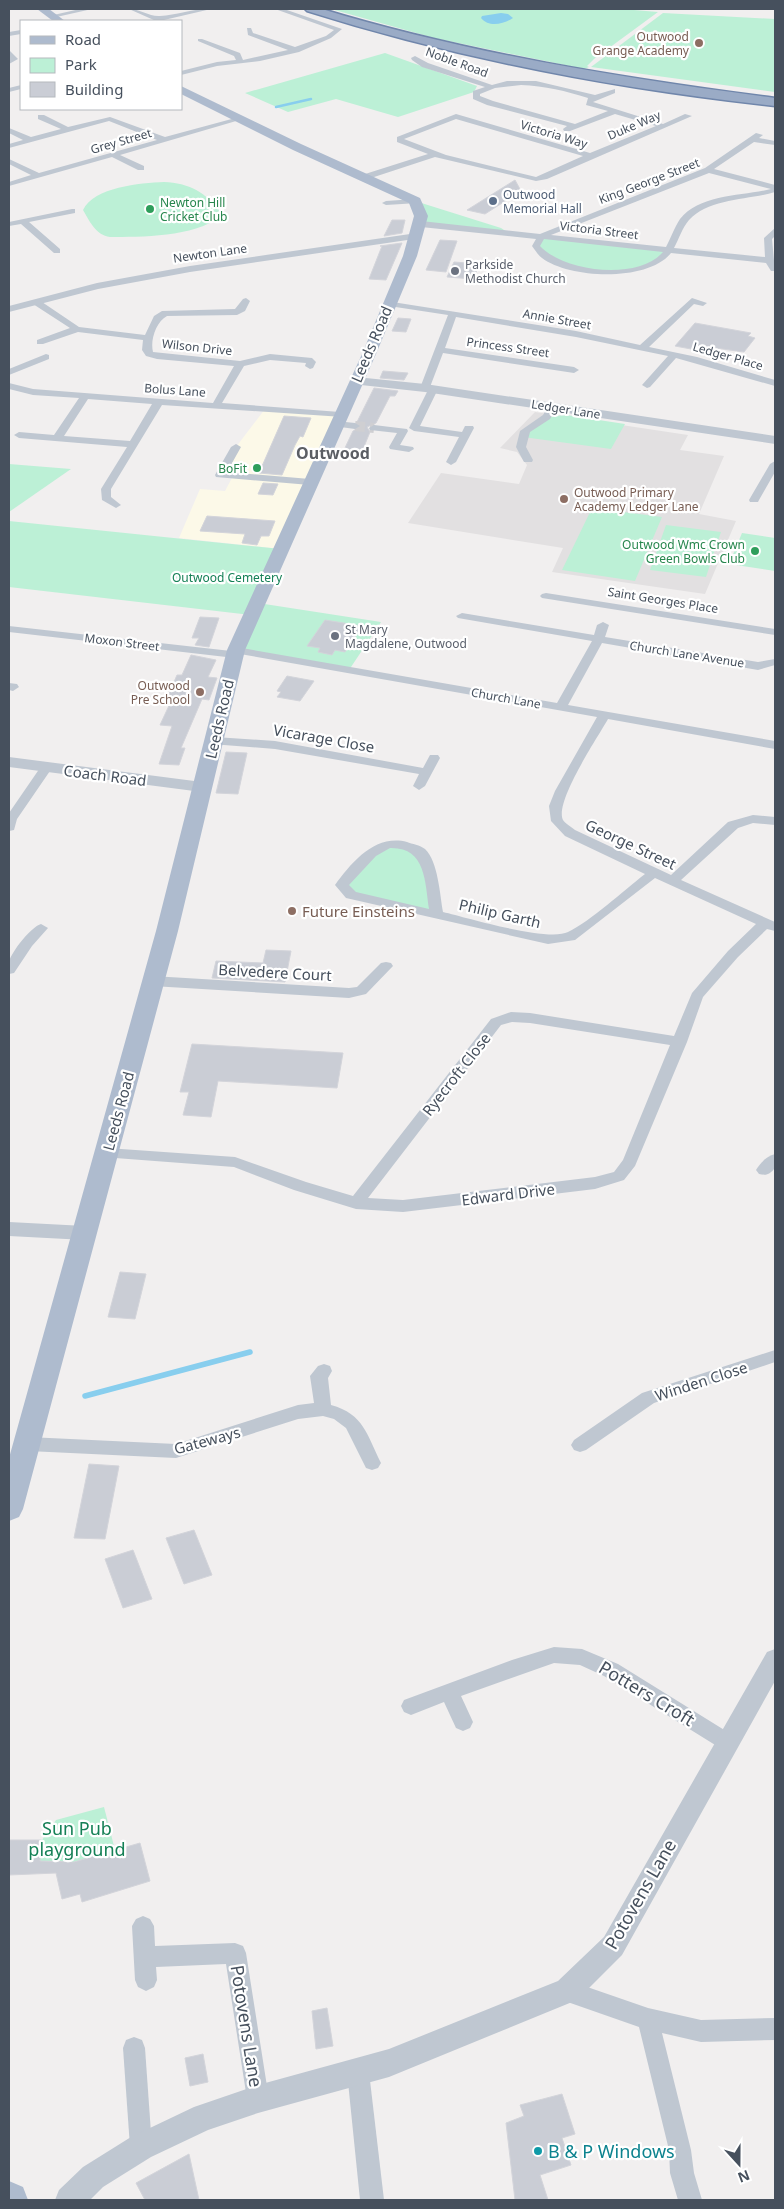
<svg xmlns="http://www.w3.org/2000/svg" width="784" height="2209" viewBox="0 0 784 2209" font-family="'Noto Sans',sans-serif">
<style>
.commercial{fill:#fcf9e8}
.education{fill:#e2e0e1}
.green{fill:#bcf0d6}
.water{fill:#88ceee}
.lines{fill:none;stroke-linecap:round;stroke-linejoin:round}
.stream-far1{stroke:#88ceee;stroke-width:2.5}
.stream{stroke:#88ceee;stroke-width:5.5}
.building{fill:#cacdd5;stroke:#d3d4da}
.minor-tunnel{stroke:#cfcfd2;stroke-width:10;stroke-dasharray:10 5;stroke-linecap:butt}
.trunk-casing{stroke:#7086ab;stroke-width:3}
.minor{fill:#bfc7d1;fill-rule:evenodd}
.tertiary{fill:#bfc7d1;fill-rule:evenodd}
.primary{fill:#aebbce;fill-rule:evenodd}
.trunk{fill:#9aabc6;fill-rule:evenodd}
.education-dot{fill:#8d6e63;stroke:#fff;stroke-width:2}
.service-dot{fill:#5c6f8a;stroke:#fff;stroke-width:2}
.leisure-dot{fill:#2e9e5b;stroke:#fff;stroke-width:2}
.worship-dot{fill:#6b7280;stroke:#fff;stroke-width:2}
.culture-dot{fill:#0f9aa8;stroke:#fff;stroke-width:2}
.labels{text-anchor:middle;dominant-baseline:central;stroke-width:4.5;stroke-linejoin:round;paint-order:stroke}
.far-education-label{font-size:12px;fill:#785e54;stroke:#fff;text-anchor:end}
.far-street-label{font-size:12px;fill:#46505d;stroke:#fff}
.far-service-label{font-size:12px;fill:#4e5e75;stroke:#fff;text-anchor:start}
.far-leisure-label{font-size:12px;fill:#27864d;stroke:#fff;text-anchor:end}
.far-worship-label{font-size:12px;fill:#5b616d;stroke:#fff;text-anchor:start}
.far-park-label{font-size:12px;fill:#158056;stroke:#fff}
.street-label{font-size:15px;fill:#46505d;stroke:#fff}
.education-label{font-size:15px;fill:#785e54;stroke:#fff;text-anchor:start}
.far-district-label{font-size:16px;font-weight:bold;fill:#5b5e64;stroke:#fff}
.near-street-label{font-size:18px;fill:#46505d;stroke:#fff}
.near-park-label{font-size:18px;fill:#158056;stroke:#fff}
.near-culture-label{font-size:18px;fill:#0d838f;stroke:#fff;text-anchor:start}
</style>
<rect width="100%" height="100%" fill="#f1efef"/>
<path class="commercial" d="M265,409L340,415L281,549L179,538L200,489L225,491L233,476L220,475L236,447Z"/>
<path class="education" d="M535,412L688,435L680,450L724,456L699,514L736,521L705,594L552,572L563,548L408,523L441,473L519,484L527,465L517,452L500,448Z"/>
<g class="green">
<path d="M331,9H622L658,12L594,59L587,66L589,67L584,69L434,38Z"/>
<path d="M663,13L775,19V92L591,67Z"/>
<path d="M385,53L477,86L474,92L398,117L336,99L288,112L245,93Z"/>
<path d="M164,182C189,183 206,192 221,213L219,217C195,237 140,237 110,237C96,235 90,222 83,210C94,187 140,183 164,182Z"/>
<path d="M415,201L501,228L507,232L421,224Z"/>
<path d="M542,236L667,251C650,275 595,273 568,267C557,264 545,252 536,246Z"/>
<path d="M566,415L625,424L611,449L523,437L547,417Z"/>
<path d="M9,464L71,469L9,512Z"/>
<path d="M592,508L662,517L635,581L562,570Z"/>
<path d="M9,521L281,549L258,603L381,622L349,670L236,650L251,615L9,587Z"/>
<path d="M666,525L721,532L706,577L650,570Z"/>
<path d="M742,533L775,538V571L729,564Z"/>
<path d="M383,845L420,852L437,915L351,895L342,885Z"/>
<path d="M104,1807L115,1850L74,1862L40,1861L42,1840L56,1820Z"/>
</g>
<path class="water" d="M501,13L508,14L513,18C504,24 489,28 481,18L482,16Z"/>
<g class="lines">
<path class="stream-far1" d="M276,107L311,99"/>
<path class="stream" d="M85,1396L250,1352"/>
</g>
<g class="building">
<path d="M515,180L521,191L485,214L467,210Z"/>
<path d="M392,220H405L402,233L384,236Z"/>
<path d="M440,240L457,241L446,272L426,270Z"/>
<path d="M402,243L386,280L369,279L382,246H380Z"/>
<path d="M454,262L480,264L473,279L447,277Z"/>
<path d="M398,318L411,319L406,332L392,331Z"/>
<path d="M695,323L751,333L748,336L755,338L744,352L694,345L691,349L675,346Z"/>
<path d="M383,371L408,373L404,380L380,378Z"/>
<path d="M374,388L398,391L395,396H390L376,423L367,427L370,432L361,454L343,452L353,431L362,427L357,422Z"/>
<path d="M284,416L311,418L303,437L300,436L295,445L282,475L259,473Z"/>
<path d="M263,483L278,484L273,495L258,494Z"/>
<path d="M207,516L275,521L269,536H261L257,545L242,543L245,534L200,531Z"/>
<path d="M200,617L219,618L209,647L195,645L199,638H192Z"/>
<path d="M325,620L362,626L345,652L335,650L332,655L318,652L320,648L307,646Z"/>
<path d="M191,655L216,660L208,677L217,678L209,700L202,699L181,748H185L179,765L159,764L172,726L160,725L173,697L168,696L177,675H182Z"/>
<path d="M287,676L314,681L300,701L277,697L281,692L277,691Z"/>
<path d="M226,752L247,753L238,794L216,793Z"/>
<path d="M266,950L291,951L285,982L212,978L216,961L263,963Z"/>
<path d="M192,1044L343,1053L337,1088L218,1081L211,1117L183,1115L189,1092H180Z"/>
<path d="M120,1272L146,1274L135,1319L108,1317Z"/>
<path d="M89,1464L119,1466L105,1539L74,1538Z"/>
<path d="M194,1530L212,1575L184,1584L166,1538Z"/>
<path d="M133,1550L152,1599L123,1608L105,1559Z"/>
<path d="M9,1840H42L40,1861L74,1862L140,1843L150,1881L82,1902L80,1894L62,1899L56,1873L9,1875Z"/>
<path d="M327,2008L333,2046L316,2049L312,2011Z"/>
<path d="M203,2054L208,2082L190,2086L185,2058Z"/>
<path d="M562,2094L575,2134L562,2138L571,2165L540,2175L548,2200H515L506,2123L524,2116L520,2105Z"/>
<path d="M189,2154L199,2200H145L136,2183Z"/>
</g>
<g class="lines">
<path class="minor-tunnel" d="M355,426L374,428"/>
<defs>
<path id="trunk" d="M305,9H322C470,54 622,78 775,98V106C617,89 459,59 307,11Z"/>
</defs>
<use href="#trunk" class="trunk-casing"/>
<g class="minor">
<path d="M80,9H92L52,18L49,16Z"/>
<path d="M129,9C140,9 150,17 160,16C177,15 194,8 211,9L164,20V21H156Z"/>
<path d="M275,9H284L342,29L331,38L299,52L260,61L217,66L181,75V71L217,62L236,60L234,56L198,41V39H202L240,53L243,60L288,50L248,35L247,28H251L253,33L295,47L326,36L334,30Z"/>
<path d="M21,30V34L9,36V32Z"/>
<path d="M9,50L18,59L9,64Z"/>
<path d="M415,56L428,63L492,85L507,81H536L595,95L615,89V93L593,102L663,124L685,114L692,116L547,179L536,181L435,157L368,179H362V175L428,154L397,142V137L456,114L590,153L656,126L615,114L570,131H564L563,129L567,126L487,105L473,99V91L485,87L422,67L412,60L411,58ZM521,85C545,86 566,91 588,98L586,105L608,111L575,124L493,101L480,96V94L495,88ZM456,119L583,156L536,177L446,155L404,139Z"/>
<path d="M21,85V89L9,92V88Z"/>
<path d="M38,115H44L68,127L110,117L165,137L239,117L243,119L120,155L144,166V170H138L112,157L9,186V182L31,175L9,164V159L39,173L157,140L109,121L9,148V144L23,140L9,133V128L31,137L61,129L38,119Z"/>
<path d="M756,133L763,135L759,138L775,141V145L754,142L714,169L775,185V192C749,200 709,198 689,220C682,228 679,239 674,248L765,257L764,238L775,228V236L772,239L775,271H771L766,263L671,253C648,282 570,279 542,258C538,255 535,250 532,246L536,239L421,227L417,224L421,221L540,234L705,168ZM709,173L771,189C743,196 700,194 680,219C674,228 671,238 666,247L551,235ZM544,239L663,252C638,281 564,272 540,246Z"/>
<path d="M415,199L419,201L418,203L386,205L382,203L386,201Z"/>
<path d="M72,209H75V213L29,222L60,249V253H54L21,224L9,226V222Z"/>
<path d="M246,298L250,301L245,311L237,315L167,316C156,322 150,340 153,352L240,361L270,354L312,358L316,362L313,368L310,369L305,366L306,363L270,360L244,366L222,403L340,412L345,415L343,417L162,405L111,489V497L121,505L116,508L102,500L101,489L127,447L19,438L14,435L19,432L54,435L79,398L33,395L9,389V383L33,389L213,403L234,366L157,359L146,356L142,350L143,340L78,332L43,344H37V340L70,328L33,304V300H39L79,327L145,335L154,316L162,311L235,309L243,299ZM88,399L152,404L130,441L64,436Z"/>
<path d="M692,298L707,303L703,306L694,304L649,347L697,357L775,380V386L676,358L650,387L647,388L642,385L668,356L576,337L456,317L445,348L574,367L579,370L574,373L443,353L430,387H436L438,389L420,426L462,432L465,426H473L474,428L456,462L451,465L446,462L459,437L414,431L409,428L428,390L420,388L448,315L389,306L386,305V301L576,331L640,345Z"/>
<path d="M46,354L49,355V359L9,375V369Z"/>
<path d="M552,404L557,407L550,419L530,432L526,447L533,460L532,462H524L516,447L520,431L543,415L549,405Z"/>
<path d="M336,421L355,423L360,426L355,429L333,426V422Z"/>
<path d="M374,425L407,429L408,431L400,445L413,447L414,449L409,452L390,449L389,447L397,433L370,430L369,428Z"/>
<path d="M236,444L241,447L227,472L310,479L315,482L310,485L216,477L215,475L231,447Z"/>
<path d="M775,461V472L759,500L758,502H750L749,500L770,464Z"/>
<path d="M546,593L775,629V635L542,598L540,596L542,594Z"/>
<path d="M462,613L594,635L597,625L603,622L609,625L605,637L758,662L775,659V665L758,670L602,643L568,705L775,741V749L608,719C598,737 554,802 563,820C565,823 571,827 575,830L671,875L728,822L753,815L775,817V825L753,823L738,828L681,880L775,922V931L767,929L738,957L703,997L687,1042L635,1166L624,1180L595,1189L403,1212L356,1209L294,1190L234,1167L102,1157L99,1153L102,1149L107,1148L235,1157L306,1182L353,1196L491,1019L511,1012L530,1013L674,1036L692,993L728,951L756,924L655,878L575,940L548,944L346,898L335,885C352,862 375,834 407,842C412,844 420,845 425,849C438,861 440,895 443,912C468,918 548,942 568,932C591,921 623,891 645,874L565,836L551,821L549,806L555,791L597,717L240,654L239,657L235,658L9,632V626L231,651L232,648L236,647L557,703L592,641L458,618L456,616ZM390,848C426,847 425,882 429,909L356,892L349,885L376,856ZM512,1022L530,1023L670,1045L623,1160L614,1172L595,1177L403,1200L368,1198L501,1025Z"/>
<path d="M9,683L17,684L19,687L13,691L9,690Z"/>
<path d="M215,737L275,741L423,768L430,755H438L440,758L425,786L419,790L413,786L419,774L275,749L211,744L209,741L211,738Z"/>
<path d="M46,764L52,768L17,819L14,830L9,831V813L42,765Z"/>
<path d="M41,924L48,928L32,946L14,973L9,974C9,971 8,966 9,962C11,952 32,926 41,924Z"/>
<path d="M386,962L391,963L393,966L366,994L349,998L152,986L147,984L145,981L147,978L152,976L349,988L357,987L381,963Z"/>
<path d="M775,1154V1168C770,1174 767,1176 759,1174L756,1170C760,1163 767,1156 775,1154Z"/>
<path d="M775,1350V1362L654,1403L586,1450L580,1452L574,1450L571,1445L574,1440L642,1393Z"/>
<path d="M324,1364L330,1366L332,1371L328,1378L331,1405C364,1414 367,1435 381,1463L378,1468L372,1470L366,1468L346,1428L334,1419L323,1416L298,1419L176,1458L28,1451L22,1449L19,1444L22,1439L28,1437L176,1444L298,1405L314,1403L310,1376L318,1366Z"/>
<path d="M554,1647L582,1649L618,1664L734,1736L737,1742L734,1748L727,1751L720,1748L604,1676L580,1665L554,1663L461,1696L473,1722L470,1728L463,1731L456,1728L444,1702L411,1715L404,1712L401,1706L404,1700L512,1660Z"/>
<path d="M143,1916L150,1919L154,1926L155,1946L235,1943L243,1946L246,1953L269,2099L266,2107L258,2110L250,2107L247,2099L226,1964L156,1967L157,1980L154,1987L146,1991L138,1987L135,1980L132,1926L136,1919Z"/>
<path d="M567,1980L648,2008L701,2020L775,2018V2040L701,2042L662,2033L691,2150L694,2173L702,2200H678L670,2173L669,2150L639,2027L559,1999L556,1991L559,1983Z"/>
<path d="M134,2037L142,2040L145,2048L152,2147L149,2155L141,2158L133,2155L130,2147L123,2048L126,2040Z"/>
<path d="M358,2061L366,2064L369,2072L384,2200H360L347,2072L350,2064Z"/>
</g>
<g class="tertiary">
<path d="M417,233L422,236L421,238L190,272L98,289L9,312V306L97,283L190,266Z"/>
<path d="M356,377L425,384L775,436V444L425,392L352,384L350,381Z"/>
<path d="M9,757L202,782L208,784L210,787L208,790L202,792L9,767Z"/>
<path d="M9,1222L85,1226L92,1228L95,1233L92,1238L85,1240L9,1236Z"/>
<path d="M775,1649V1681L622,1955L577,2000L389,2077L258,2113L208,2130L151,2157L103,2187L90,2200H55L59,2190L83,2167L131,2137L194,2107L258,2085L389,2049L558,1981L604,1937L767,1652Z"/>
</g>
<g class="primary">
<path d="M37,9H49L65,21H53Z"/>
<path d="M181,86L301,144L420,198L428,216L417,256L376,354L245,650L178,931L23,1509L19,1517L9,1521V1458L156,931L227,650L362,354L403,256L414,216L409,203L293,150L181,94Z"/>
<path d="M9,2181L23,2187L28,2200H9Z"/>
</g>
<use href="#trunk" class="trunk"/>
</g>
<g class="education-dot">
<circle cx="699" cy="43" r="5"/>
<circle cx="564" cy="499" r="5"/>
<circle cx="200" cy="692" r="5"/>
<circle cx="292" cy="911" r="5"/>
</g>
<circle class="service-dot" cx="493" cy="201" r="5"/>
<g class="leisure-dot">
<circle cx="150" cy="209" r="5"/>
<circle cx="257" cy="468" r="5"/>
<circle cx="755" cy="551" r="5"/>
</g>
<g class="worship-dot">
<circle cx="455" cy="271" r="5"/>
<circle cx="335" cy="636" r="5"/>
</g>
<circle class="culture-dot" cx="538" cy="2151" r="5"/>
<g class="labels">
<g class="far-education-label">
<text x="689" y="36">Outwood<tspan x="689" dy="14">Grange Academy</tspan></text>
<text x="574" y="492" text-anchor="start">Outwood Primary<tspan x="574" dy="14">Academy Ledger Lane</tspan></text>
<text x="190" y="685">Outwood<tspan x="190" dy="14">Pre School</tspan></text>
</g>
<g class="far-street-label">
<text transform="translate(457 62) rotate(20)">Noble Road</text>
<text transform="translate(634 125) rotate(-23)">Duke Way</text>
<text transform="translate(554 134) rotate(17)">Victoria Way</text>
<text transform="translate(121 141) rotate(-16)">Grey Street</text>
<text transform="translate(649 181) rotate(-21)">King George Street</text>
<text transform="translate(599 230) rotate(7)">Victoria Street</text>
<text transform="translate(210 253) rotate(-8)">Newton Lane</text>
<text transform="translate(557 319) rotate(10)">Annie Street</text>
<text transform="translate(197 347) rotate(6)">Wilson Drive</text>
<text transform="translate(508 347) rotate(8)">Princess Street</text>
<text transform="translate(728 356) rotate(16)">Ledger Place</text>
<text transform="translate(175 390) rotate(4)">Bolus Lane</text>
<text transform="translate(566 409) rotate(9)">Ledger Lane</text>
<text transform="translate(663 600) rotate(9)">Saint Georges Place</text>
<text transform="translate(122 642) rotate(7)">Moxon Street</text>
<text transform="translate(687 654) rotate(9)">Church Lane Avenue</text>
<text transform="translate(506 698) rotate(10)">Church Lane</text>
</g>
<g class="far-service-label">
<text x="503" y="194">Outwood<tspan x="503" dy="14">Memorial Hall</tspan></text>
</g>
<g class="far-leisure-label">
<text x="160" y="202" text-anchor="start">Newton Hill<tspan x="160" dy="14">Cricket Club</tspan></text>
<text x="247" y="468">BoFit</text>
<text x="745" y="544">Outwood Wmc Crown<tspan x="745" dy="14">Green Bowls Club</tspan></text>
</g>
<g class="far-worship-label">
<text x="465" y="264">Parkside<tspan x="465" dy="14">Methodist Church</tspan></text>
<text x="345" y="629">St Mary<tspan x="345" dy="14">Magdalene, Outwood</tspan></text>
</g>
<g class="far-park-label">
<text x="227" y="577">Outwood Cemetery</text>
</g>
<g class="street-label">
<text transform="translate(371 344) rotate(-67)">Leeds Road</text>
<text transform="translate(219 719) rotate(-77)">Leeds Road</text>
<text transform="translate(324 738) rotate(10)">Vicarage Close</text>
<text transform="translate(105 775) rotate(7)">Coach Road</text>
<text transform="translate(631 844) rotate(25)">George Street</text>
<text transform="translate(500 913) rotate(13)">Philip Garth</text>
<text transform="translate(275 972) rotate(3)">Belvedere Court</text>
<text transform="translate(456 1074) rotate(-52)">Ryecroft Close</text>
<text transform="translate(118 1111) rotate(-75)">Leeds Road</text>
<text transform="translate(508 1194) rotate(-7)">Edward Drive</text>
<text transform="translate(701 1381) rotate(-18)">Winden Close</text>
<text transform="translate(207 1440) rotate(-15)">Gateways</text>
</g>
<g class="education-label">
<text x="302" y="911">Future Einsteins</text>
</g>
<g class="far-district-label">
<text x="333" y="453">Outwood</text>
</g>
<g class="near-street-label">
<text transform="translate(647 1693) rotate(31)">Potters Croft</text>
<text transform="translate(640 1894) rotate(-60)">Potovens Lane</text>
<text transform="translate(247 2026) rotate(81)">Potovens Lane</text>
</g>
<g class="near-park-label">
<text x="77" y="1828">Sun Pub<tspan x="77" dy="21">playground</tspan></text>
</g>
<g class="near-culture-label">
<text x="548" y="2151">B &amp; P Windows</text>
</g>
</g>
<rect width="784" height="2209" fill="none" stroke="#46505d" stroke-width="20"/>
<rect x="20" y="20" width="162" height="90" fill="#ffffff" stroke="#b5b9be"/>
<rect x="30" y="36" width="25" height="8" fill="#aebbce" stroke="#b5b9be"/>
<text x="65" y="45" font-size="15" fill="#46505d">Road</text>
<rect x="30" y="58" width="25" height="15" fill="#bcf0d6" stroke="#b5b9be"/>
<text x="65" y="70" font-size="15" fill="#46505d">Park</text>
<rect x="30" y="82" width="25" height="15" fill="#cacdd5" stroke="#b5b9be"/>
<text x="65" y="95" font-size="15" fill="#46505d">Building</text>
<g transform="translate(739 2164) rotate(159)" stroke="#ffffff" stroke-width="4" paint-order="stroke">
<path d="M0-4L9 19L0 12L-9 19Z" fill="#46505d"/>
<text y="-8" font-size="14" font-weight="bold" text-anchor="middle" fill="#46505d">N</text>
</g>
</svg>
